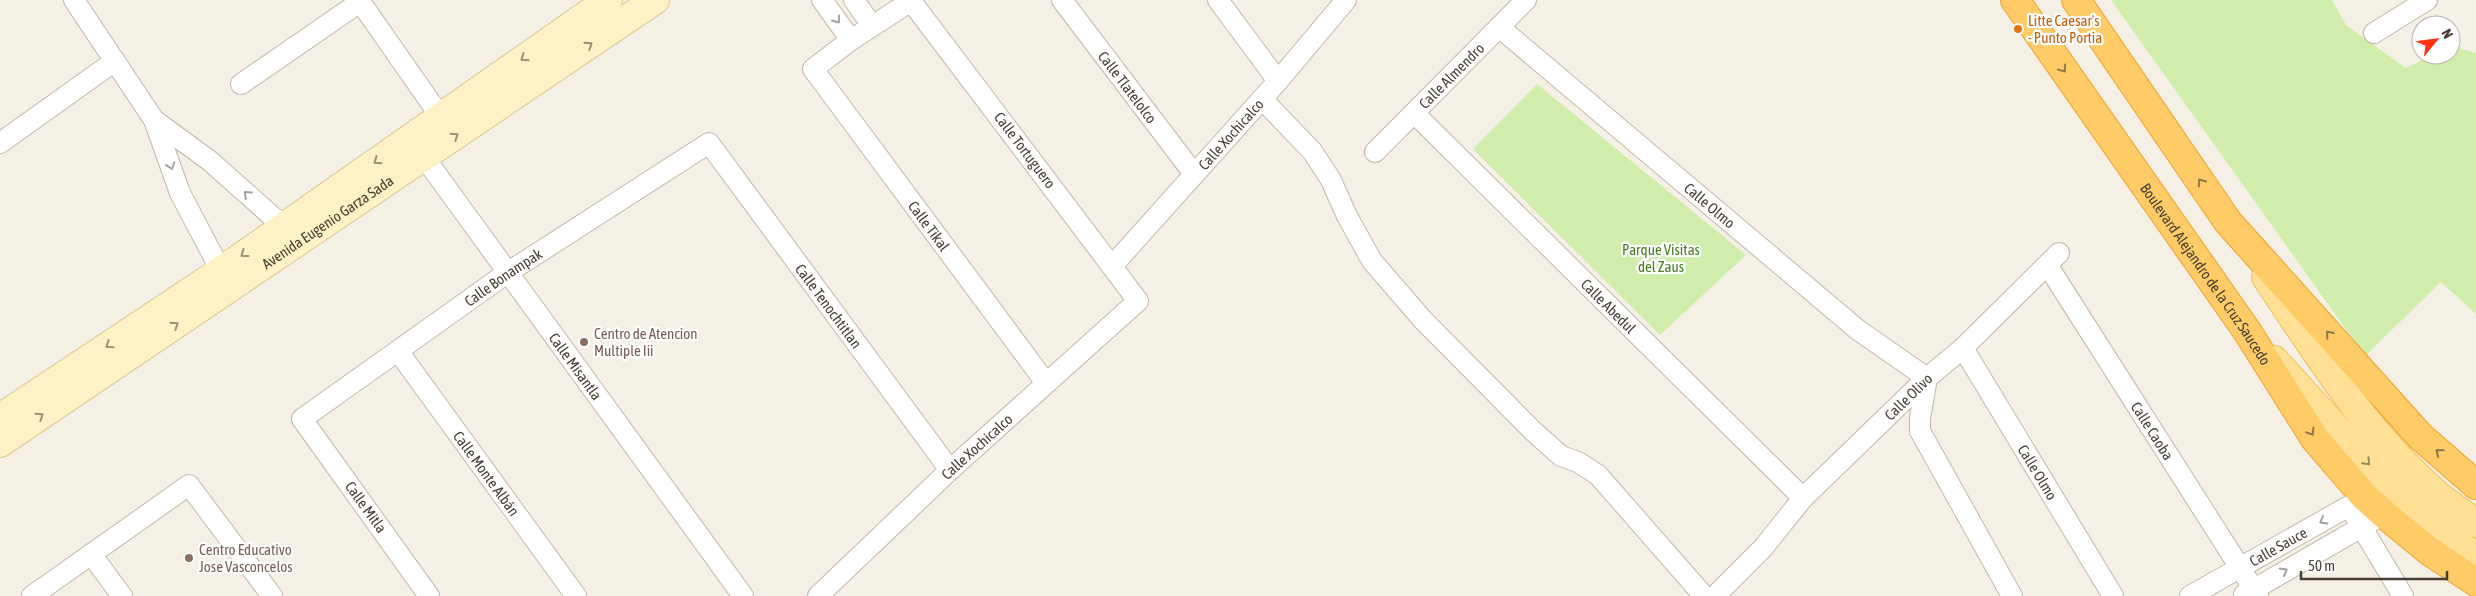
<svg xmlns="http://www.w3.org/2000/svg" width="2476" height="596" viewBox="0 0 2476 596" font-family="'Asap Condensed',sans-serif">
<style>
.green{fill:#d0edab}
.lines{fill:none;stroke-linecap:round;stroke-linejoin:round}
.street-casing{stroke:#c1b8a8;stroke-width:22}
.secondary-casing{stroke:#dcc894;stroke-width:30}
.primary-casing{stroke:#efc05a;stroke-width:30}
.highway-casing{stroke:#eca229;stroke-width:30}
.street{stroke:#fff;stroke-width:20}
.secondary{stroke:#fff1c6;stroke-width:28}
.primary{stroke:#ffe095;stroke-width:28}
.highway{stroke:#ffcb67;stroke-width:28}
.oneway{stroke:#a4a09a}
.oneway2{stroke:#9a9076}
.oneway3{stroke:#917849}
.oneway4{stroke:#9a8860}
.food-dot{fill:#e8710a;stroke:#fff;stroke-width:2}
.education-dot{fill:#8d6e63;stroke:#fff;stroke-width:2}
.labels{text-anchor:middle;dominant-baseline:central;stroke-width:4.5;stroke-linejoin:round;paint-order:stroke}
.food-label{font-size:15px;fill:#c56008;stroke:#fff;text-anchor:start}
.street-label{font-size:15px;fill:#484035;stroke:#fff}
.park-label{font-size:15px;fill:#478022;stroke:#fff}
.education-label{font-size:15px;fill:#785e54;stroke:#fff;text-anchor:start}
</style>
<rect width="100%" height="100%" fill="#f5f0e6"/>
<g class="green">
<path d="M2111,0H2332L2346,25L2406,68L2433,55H2451V46L2476,53V314L2441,282L2365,356Z"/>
<path d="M1537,84L1746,255L1660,335L1473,149Z"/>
</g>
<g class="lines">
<defs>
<g id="street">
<path d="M74,0L154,120L180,193L221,271"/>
<path d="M359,0L440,116"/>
<path d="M822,0L851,40"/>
<path d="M854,0L872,26"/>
<path id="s1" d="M1062,0L1194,174"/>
<path d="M1218,0L1278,81"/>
<path id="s2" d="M1499,27L1858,330L1927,378L1920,418V431L2012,596"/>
<path d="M2374,33L2427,0"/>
<path d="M241,84L360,2"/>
<path d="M1262,99L1312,151L1331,180L1347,216L1372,261L1423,320L1533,431L1561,456L1578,462L1598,475L1704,596"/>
<path id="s3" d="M1414,113L1803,498"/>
<path d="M154,120L210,161L283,226"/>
<path d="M0,143L115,61"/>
<path id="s4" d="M416,146L743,596"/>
<path id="s5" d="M1375,152L1526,0"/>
<path id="s6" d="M1113,265L1278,81L1346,0"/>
<path id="s7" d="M2048,266L2258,596"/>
<path id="s8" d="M1963,348L2113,596"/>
<path id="s9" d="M398,351L576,596"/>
<path d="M2355,516L2403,596"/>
<path d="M91,554L122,596"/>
<path d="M2244,595L2384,514"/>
<path d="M32,596L189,485L272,596"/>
<path id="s10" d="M429,596L302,419L507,273L709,143L950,470"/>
<path id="s11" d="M818,596L950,470L1138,301L911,1L851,40L813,69L1046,383"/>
<path id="s12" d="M1715,596L1763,548L1803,498L1927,378L1963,348L2059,253"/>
<path id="s13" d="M2190,596L2365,497"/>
</g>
<g id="secondary">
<path d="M0,418L221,271L608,0"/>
<path id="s14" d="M0,443L655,0"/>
</g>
<g id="primary">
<path d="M2266,277C2316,352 2365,431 2433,491C2446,503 2462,513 2476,523"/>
<path d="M2274,360L2369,464L2422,517L2476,557"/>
</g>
<g id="highway">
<path id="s15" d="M2015,0L2247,331L2315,439L2365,497L2384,514L2429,551L2476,582"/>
<path d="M2076,0L2228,222L2420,436L2476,485"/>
</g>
</defs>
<use href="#street" class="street-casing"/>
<use href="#secondary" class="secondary-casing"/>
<use href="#primary" class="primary-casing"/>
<use href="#highway" class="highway-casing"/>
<use href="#street" class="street"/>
<use href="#secondary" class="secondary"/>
<use href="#primary" class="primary"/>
<use href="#highway" class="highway"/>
</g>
<defs><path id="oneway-chevron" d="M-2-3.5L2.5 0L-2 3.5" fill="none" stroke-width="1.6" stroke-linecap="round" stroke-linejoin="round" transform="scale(1.25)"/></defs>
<g class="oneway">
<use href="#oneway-chevron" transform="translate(837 20) rotate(54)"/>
<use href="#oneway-chevron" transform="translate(171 166) rotate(72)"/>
<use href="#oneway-chevron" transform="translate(247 194) rotate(-138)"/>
<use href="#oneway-chevron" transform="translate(2323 521) rotate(150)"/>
<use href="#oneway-chevron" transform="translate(2284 571) rotate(-30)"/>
</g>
<g class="oneway2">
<use href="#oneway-chevron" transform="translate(589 45) rotate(-34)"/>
<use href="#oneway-chevron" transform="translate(524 58) rotate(145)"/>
<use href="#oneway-chevron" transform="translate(455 136) rotate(-34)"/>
<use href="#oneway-chevron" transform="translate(377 161) rotate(145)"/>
<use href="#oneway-chevron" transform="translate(244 254) rotate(144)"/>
<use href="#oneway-chevron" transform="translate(175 325) rotate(-34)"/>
<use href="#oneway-chevron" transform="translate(109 345) rotate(146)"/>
<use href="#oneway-chevron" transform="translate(40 416) rotate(-34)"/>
</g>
<g class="oneway3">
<use href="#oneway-chevron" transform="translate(2063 69) rotate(55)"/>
<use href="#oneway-chevron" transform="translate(2201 182) rotate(-125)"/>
<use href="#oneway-chevron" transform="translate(2329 334) rotate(-132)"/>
<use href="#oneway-chevron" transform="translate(2311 432) rotate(58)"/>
<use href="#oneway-chevron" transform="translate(2439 452) rotate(-139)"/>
</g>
<use class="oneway4" href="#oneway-chevron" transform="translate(2367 462) rotate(47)"/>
<circle class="food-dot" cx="2018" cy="29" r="5"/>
<g class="education-dot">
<circle cx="584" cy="342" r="5"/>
<circle cx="189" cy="558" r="5"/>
</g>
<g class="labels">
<g class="food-label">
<text x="2028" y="20">Litte Caesar's<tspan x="2028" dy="17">- Punto Portia</tspan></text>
</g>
<g class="street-label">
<text stroke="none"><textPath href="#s5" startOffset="108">Calle Almendro</textPath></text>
<text stroke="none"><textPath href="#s1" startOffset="109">Calle Tlatelolco</textPath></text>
<text stroke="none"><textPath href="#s6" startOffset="176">Calle Xochicalco</textPath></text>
<text transform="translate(1025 150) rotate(53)">Calle Tortuguero</text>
<text stroke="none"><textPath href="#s2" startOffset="276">Calle Olmo</textPath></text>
<text stroke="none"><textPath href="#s14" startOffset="395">Avenida Eugenio Garza Sada</textPath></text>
<text stroke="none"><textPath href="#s11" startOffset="1126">Calle Tikal</textPath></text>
<text stroke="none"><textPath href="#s15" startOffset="334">Boulevard Alejandro de la Cruz Saucedo</textPath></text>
<text stroke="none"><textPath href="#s10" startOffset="464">Calle Bonampak</textPath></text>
<text stroke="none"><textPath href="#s10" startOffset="912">Calle Tenochtitlan</textPath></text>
<text stroke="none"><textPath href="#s3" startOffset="274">Calle Abedul</textPath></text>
<text stroke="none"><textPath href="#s4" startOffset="272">Calle Misantla</textPath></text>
<text stroke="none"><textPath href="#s12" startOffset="278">Calle Olivo</textPath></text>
<text stroke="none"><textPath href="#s7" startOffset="195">Calle Caoba</textPath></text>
<text stroke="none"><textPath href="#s11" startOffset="218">Calle Xochicalco</textPath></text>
<text stroke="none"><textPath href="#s8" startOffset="145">Calle Olmo</textPath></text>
<text stroke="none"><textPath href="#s9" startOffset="151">Calle Monte Albán</textPath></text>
<text transform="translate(366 507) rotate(54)">Calle Mitla</text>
<text stroke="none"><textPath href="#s13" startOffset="101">Calle Sauce</textPath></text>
</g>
<g class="park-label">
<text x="1661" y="249">Parque Visitas<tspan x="1661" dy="17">del Zaus</tspan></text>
</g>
<g class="education-label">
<text x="594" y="333">Centro de Atencion<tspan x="594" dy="17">Multiple Iii</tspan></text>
<text x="199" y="549">Centro Educativo<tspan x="199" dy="17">Jose Vasconcelos</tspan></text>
</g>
</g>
<g transform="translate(2436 40) rotate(61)"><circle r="24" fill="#ffffff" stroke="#b6b3ae"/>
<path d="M0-4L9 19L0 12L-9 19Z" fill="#ff3413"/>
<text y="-8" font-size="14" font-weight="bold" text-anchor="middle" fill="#484035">N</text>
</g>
<path d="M2301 571v8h146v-8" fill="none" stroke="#484035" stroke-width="2.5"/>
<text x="2308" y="571" font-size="15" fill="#484035" stroke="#ffffff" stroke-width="4" paint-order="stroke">50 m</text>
</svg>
